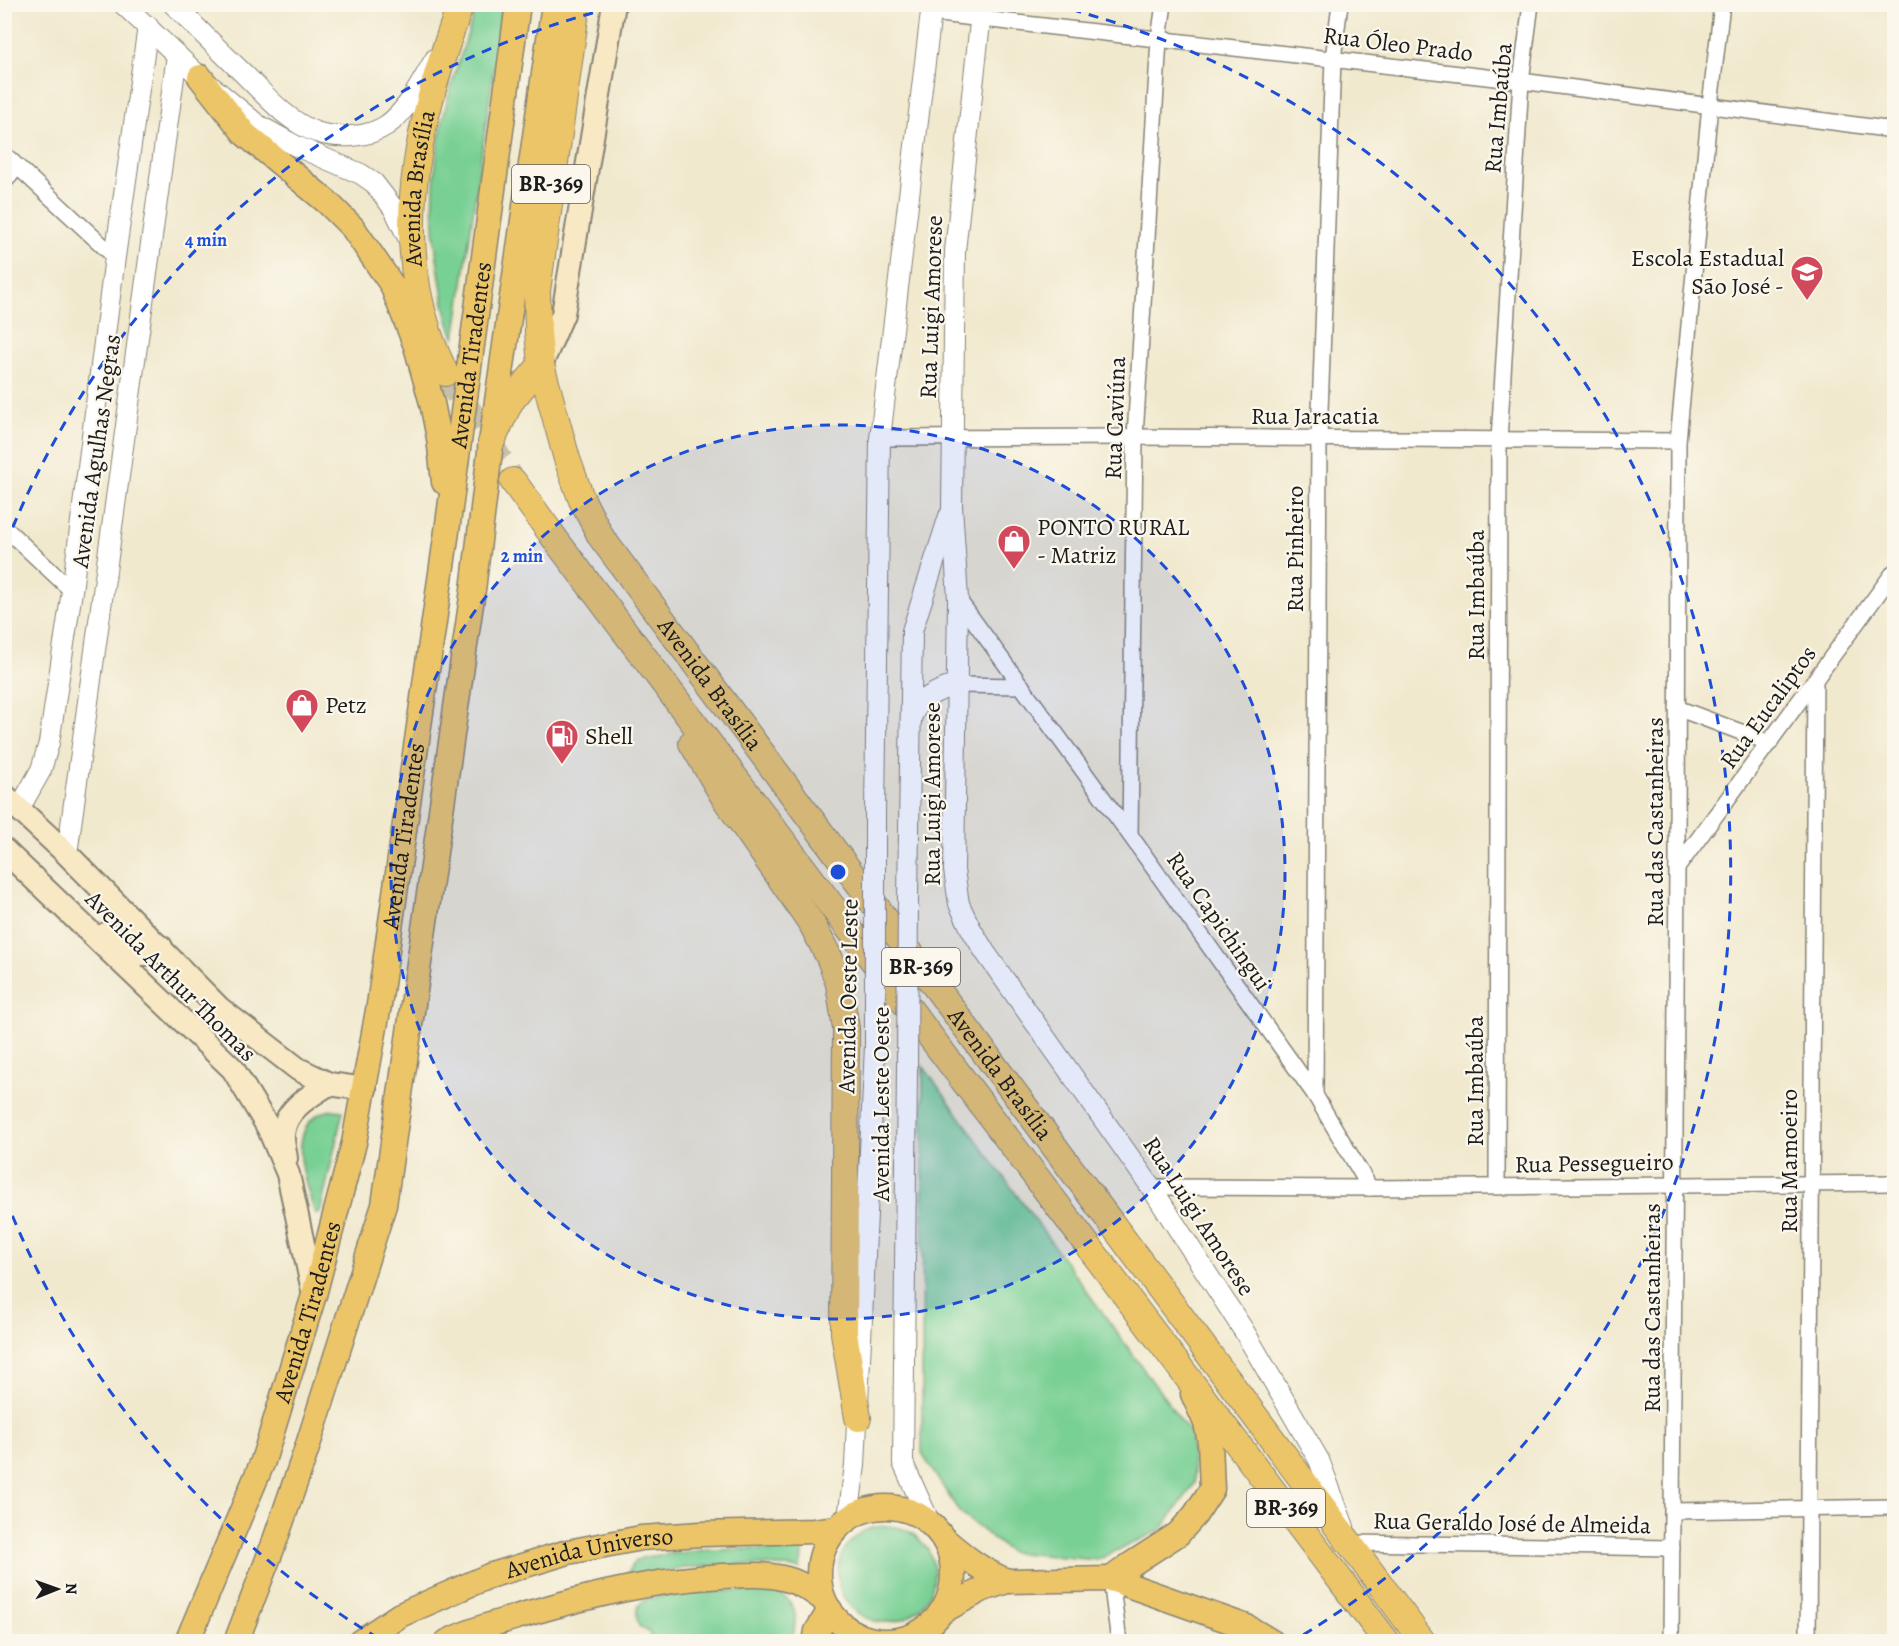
<svg xmlns="http://www.w3.org/2000/svg" width="1899" height="1646" viewBox="0 0 1899 1646" font-family="Alegreya,serif">
<style>
.green{fill:#79d094;stroke:#4a7658;stroke-width:1.5}
.lines{fill:none;stroke-linecap:round;stroke-linejoin:round}
.trunk-tunnel{stroke:#c6c0aa;stroke-width:26;stroke-dasharray:26 13;stroke-linecap:butt}
.minor-casing{stroke:#868275;stroke-width:18}
.tertiary-casing{stroke:#868275;stroke-width:22}
.secondary-casing{stroke:#868275;stroke-width:26}
.primary-casing{stroke:#868275;stroke-width:27}
.trunk-casing{stroke:#868275;stroke-width:28}
.minor{stroke:#fff;stroke-width:15}
.tertiary{stroke:#fff;stroke-width:20}
.secondary{stroke:#f8e8c3;stroke-width:22}
.primary{stroke:#edc569;stroke-width:24}
.trunk{stroke:#edc569;stroke-width:26}
.tertiary-bridge-casing{stroke:#868275;stroke-width:22;stroke-linecap:butt}
.tertiary-bridge{stroke:#fff;stroke-width:20}
.ring{fill:none;stroke:#1d4ed8;stroke-width:3;stroke-dasharray:10 8}
.labels{text-anchor:middle;dominant-baseline:central;stroke-width:4.5;stroke-linejoin:round;paint-order:stroke}
.shield{fill:#fbf7ec;stroke:#5f5e5a;stroke-width:1.5}
.shield-label{font-size:22px;font-weight:bold;fill:#1c1c1c}
.street-label{font-size:24px;fill:#1c1c1c;stroke:#fbf7ec}
.poi-label{font-size:24px;fill:#1c1c1c;stroke:#fbf7ec;text-anchor:start}
.centre{fill:#1d4ed8;stroke:#fbf7ec;stroke-width:3}
.ring-label{font-size:18px;text-anchor:middle;font-weight:bold;fill:#1d4ed8;stroke:#fbf7ec;stroke-width:4.5;stroke-linejoin:round;paint-order:stroke}
</style>
<rect width="100%" height="100%" fill="#fbf7ec"/>
<filter id="ink" filterUnits="userSpaceOnUse"><feTurbulence type="fractalNoise" baseFrequency=".0167" numOctaves="2"/><feDisplacementMap in="SourceGraphic" scale="12" xChannelSelector="R" yChannelSelector="G"/><feConvolveMatrix kernelMatrix="1 2 1 2 8 2 1 2 1" color-interpolation-filters="sRGB"/></filter>
<filter id="wash" filterUnits="userSpaceOnUse"><feTurbulence type="fractalNoise" baseFrequency=".008" numOctaves="4" result="noise"/><feDisplacementMap in="SourceGraphic" scale="24" xChannelSelector="R" yChannelSelector="G"/><feGaussianBlur stdDeviation="1.35" result="paint"/><feColorMatrix in="noise" values="0 0 0 0 0 0 0 0 0 0 0 0 0 0 0 0 0 1.4 0 .05"/><feComposite in="paint" operator="in"/></filter>
<g filter="url(#wash)">
<rect width="100%" height="100%" fill="#f1e9ce"/>
<g class="green">
<path d="M477,5H503L455,339C446,320 443,298 440,277C430,224 432,167 444,114C452,77 466,41 477,5Z"/>
<path d="M923,1066L1190,1433L1195,1483L1161,1530L1097,1560L1010,1552L960,1513L922,1454Z"/>
<path d="M332,1110L343,1111L320,1213L317,1214L314,1211C306,1183 286,1134 319,1114C323,1112 328,1111 332,1110Z"/>
<circle cx="886" cy="1574" r="48"/>
<path d="M751,1549L803,1550L800,1569C746,1560 679,1567 625,1577L635,1561L644,1557L705,1550Z"/>
<path d="M770,1590C798,1600 798,1615 792,1641H652L649,1632L639,1626C636,1617 635,1606 644,1601C660,1590 746,1591 770,1590Z"/>
</g>
</g>
<g filter="url(#ink)">
<g class="lines">
<path class="trunk-tunnel" d="M445,373L513,481"/>
<defs>
<g id="minor">
<path d="M931,13L1521,81L1894,130"/>
<path d="M4,154L115,257"/>
<path d="M4,182L18,167"/>
<path d="M880,438L1135,437L1678,441"/>
<path d="M4,527L72,591"/>
<path d="M958,599L1130,835L1315,1095L1370,1188"/>
<path d="M957,685L1022,686"/>
<path d="M1677,708L1770,743"/>
<path d="M1130,835L1135,437L1159,39L1164,4"/>
<path d="M1677,868L1894,572"/>
<path d="M1315,1095L1319,438L1333,59L1340,4"/>
<path d="M1497,1186L1499,440L1521,81L1531,4"/>
<path d="M1151,1187L1370,1188L1894,1183"/>
<path d="M1673,1511L1894,1507"/>
<path d="M1351,1543L1672,1548"/>
<path d="M1111,1579L1119,1642"/>
<path d="M1671,1642L1677,868L1678,441L1710,105L1722,4"/>
<path d="M1808,1642L1815,680"/>
</g>
<g id="tertiary">
<path d="M123,4L200,77L258,125L296,146L361,174L374,183L394,209L411,244"/>
<path d="M173,4C197,28 221,52 245,75C266,96 288,122 316,132C338,139 368,138 387,125C409,109 422,81 435,59"/>
<path d="M982,4L955,251L952,506L958,599L954,870L959,904L971,929L985,952L1151,1187L1244,1331L1319,1460L1344,1527"/>
<path d="M911,721C913,701 939,689 957,685"/>
<path d="M19,809L41,770L49,743L72,591L115,257L148,26"/>
<path d="M875,812L880,438L932,4"/>
<path d="M67,854L177,55"/>
<path d="M908,897L912,631L949,516"/>
<path d="M907,1070L903,1463L930,1523"/>
<path d="M848,1518L855,1465L875,1046"/>
</g>
<g id="secondary">
<path d="M541,365L563,314L614,4"/>
<path d="M4,795L67,854L219,1008L298,1069L329,1084L365,1089"/>
<path d="M4,850L233,1069L268,1127L288,1174L314,1295"/>
<path d="M106,934L140,954H148L161,947"/>
<path d="M286,1158C285,1150 282,1142 283,1134C285,1109 310,1096 329,1084"/>
</g>
<g id="primary">
<path d="M200,77L245,134L327,202L353,228L392,285L416,346L432,403L439,438L444,482"/>
<circle cx="886" cy="1574" r="67"/>
<path d="M945,1540C965,1557 982,1571 1007,1581"/>
<path d="M1111,1579L1130,1565L1178,1534L1195,1515L1212,1489L1210,1442L1206,1423L1193,1394"/>
<path d="M941,1612L983,1589L1007,1581L1111,1579L1247,1627L1272,1642"/>
<path id="s1" d="M187,1642L263,1461L314,1295L354,1143L379,1005L447,531L518,4"/>
<path d="M236,1642L273,1546L306,1451L384,1205L473,590L491,443L554,4"/>
<path id="s2" d="M360,1642L400,1615L489,1576L568,1552L641,1538L701,1534L814,1531L837,1528"/>
<path d="M447,1642C475,1628 504,1621 533,1612C596,1594 657,1580 722,1576C743,1575 766,1573 786,1579C799,1582 811,1590 822,1598"/>
<path d="M815,1642L817,1631L830,1610"/>
</g>
<g id="trunk">
<path id="s3" d="M577,4L537,291L538,332L541,365L567,459L581,498L601,537L1423,1642"/>
<path id="s4" d="M445,373C439,359 432,345 428,331C392,222 422,108 461,4"/>
<path d="M491,443L510,402L541,365"/>
<path d="M513,481L558,543L1387,1642"/>
<path d="M692,743L724,797L812,924L830,959L839,984L846,1029L844,1333L858,1418"/>
</g>
</defs>
<use href="#minor" class="minor-casing"/>
<use href="#tertiary" class="tertiary-casing"/>
<use href="#secondary" class="secondary-casing"/>
<use href="#primary" class="primary-casing"/>
<use href="#trunk" class="trunk-casing"/>
<use href="#minor" class="minor"/>
<use href="#tertiary" class="tertiary"/>
<use href="#secondary" class="secondary"/>
<use href="#primary" class="primary"/>
<use href="#trunk" class="trunk"/>
<defs>
<g id="tertiary-bridge">
<path d="M875,812V1046"/>
<path d="M907,1070L908,897"/>
</g>
</defs>
<use href="#tertiary-bridge" class="tertiary-bridge-casing"/>
<use href="#tertiary-bridge" class="tertiary-bridge"/>
</g>
</g>
<circle cx="838" cy="872" r="447" fill="#1d4ed8" fill-opacity=".12"/>
<g class="ring">
<circle cx="838" cy="872" r="447"/>
<path d="M378 1638A894 894 0 0 1 6 1200M6 544A894 894 0 0 1 622 5M1054 5A894 894 0 0 1 1298 1638"/>
</g>
<defs>
<symbol id="school-pin" viewBox="-11 -11 22 30"><path d="M0 17L-7.5 6A9.5 9.5 0 1 1 7.5 6Z" fill="#d1495b" stroke="#fbf7ec"/><path d="M0-5L7-2L0 1L-7-2ZM-4 1L0 2.5L4 1V4Q0 6-4 4Z" fill="#fff"/></symbol>
<symbol id="shop-pin" viewBox="-11 -11 22 30"><path d="M0 17L-7.5 6A9.5 9.5 0 1 1 7.5 6Z" fill="#d1495b" stroke="#fbf7ec"/><path d="M-5-2.5h2.3a2.7 3.5 0 0 1 5.4 0H5L5.5 6h-11ZM-1.5-2.5h3a1.5 2.3 0 0 0-3 0Z" fill="#fff"/></symbol>
<symbol id="fuel-pin" viewBox="-11 -11 22 30"><path d="M0 17L-7.5 6A9.5 9.5 0 1 1 7.5 6Z" fill="#d1495b" stroke="#fbf7ec"/><path d="M-5.5-6h7V0h2V4h1.3V-2.5L3-4.5l.8-.8L6-3V5H2.5V1h-1V6h-7ZM-4.2-4.7v3.2H.2V-4.7Z" fill="#fff"/></symbol>
</defs>
<g fill-rule="evenodd">
<use href="#school-pin" x="1788" y="253" width="38" height="52"/>
<use href="#shop-pin" x="995" y="522" width="38" height="52"/>
<use href="#shop-pin" x="283" y="686" width="38" height="52"/>
<use href="#fuel-pin" x="543" y="717" width="38" height="52"/>
</g>
<g class="labels">
<g class="shield">
<rect x="512" y="165" width="78" height="38" rx="4.5"/>
<rect x="882" y="948" width="78" height="38" rx="4.5"/>
<rect x="1247" y="1489" width="78" height="38" rx="4.5"/>
</g>
<g class="shield-label">
<text x="551" y="184">BR-369</text>
<text x="921" y="967">BR-369</text>
<text x="1286" y="1508">BR-369</text>
</g>
<g class="street-label">
<text transform="translate(1398 44) rotate(7)">Rua Óleo Prado</text>
<text transform="translate(1498 108) rotate(-85)">Rua Imbaúba</text>
<text stroke="none"><textPath href="#s4" startOffset="190">Avenida Brasília</textPath></text>
<text transform="translate(931 307) rotate(-88)">Rua Luigi Amorese</text>
<text stroke="none"><textPath href="#s1" startOffset="1324">Avenida Tiradentes</textPath></text>
<text x="1315" y="416">Rua Jaracatia</text>
<text transform="translate(1115 418) rotate(-88)">Rua Caviúna</text>
<text transform="translate(96 451) rotate(-82)">Avenida Agulhas Negras</text>
<text transform="translate(1295 549) rotate(-90)">Rua Pinheiro</text>
<text transform="translate(1476 595) rotate(-90)">Rua Imbaúba</text>
<text stroke="none"><textPath href="#s3" startOffset="730">Avenida Brasília</textPath></text>
<text transform="translate(1768 707) rotate(-54)">Rua Eucaliptos</text>
<text transform="translate(932 794) rotate(-90)">Rua Luigi Amorese</text>
<text transform="translate(1655 822) rotate(-90)">Rua das Castanheiras</text>
<text stroke="none"><textPath href="#s1" startOffset="838">Avenida Tiradentes</textPath></text>
<text transform="translate(1219 921) rotate(55)">Rua Capichingui</text>
<text transform="translate(171 976) rotate(45)">Avenida Arthur Thomas</text>
<text transform="translate(848 996) rotate(-89)">Avenida Oeste Leste</text>
<text stroke="none"><textPath href="#s3" startOffset="1216">Avenida Brasília</textPath></text>
<text transform="translate(1475 1081) rotate(-90)">Rua Imbaúba</text>
<text transform="translate(881 1104) rotate(-90)">Avenida Leste Oeste</text>
<text transform="translate(1789 1161) rotate(-90)">Rua Mamoeiro</text>
<text transform="translate(1594 1163) rotate(-1)">Rua Pessegueiro</text>
<text transform="translate(1199 1216) rotate(57)">Rua Luigi Amorese</text>
<text transform="translate(1652 1308) rotate(-90)">Rua das Castanheiras</text>
<text stroke="none"><textPath href="#s1" startOffset="352">Avenida Tiradentes</textPath></text>
<text transform="translate(1512 1523) rotate(1)">Rua Geraldo José de Almeida</text>
<text stroke="none"><textPath href="#s2" startOffset="249">Avenida Universo</textPath></text>
</g>
<g class="poi-label">
<text x="1784" y="258" text-anchor="end">Escola Estadual<tspan x="1784" dy="28">São José -</tspan></text>
<text x="1037" y="527">PONTO RURAL<tspan x="1037" dy="28">- Matriz</tspan></text>
<text x="325" y="705">Petz</text>
<text x="585" y="736">Shell</text>
</g>
</g>
<circle cx="838" cy="872" r="9" class="centre"/>
<g class="ring-label">
<text x="206" y="246">4 min</text>
<text x="522" y="562">2 min</text>
</g>
<rect width="1899" height="1646" fill="none" stroke="#fbf7ec" stroke-width="24"/>
<g transform="translate(57 1589) rotate(89)" stroke="#fbf7ec" stroke-width="4.5" paint-order="stroke">
<path d="M0-4.5L10 22L0 15L-10 22Z" fill="#1c1c1c"/>
<text y="-9" font-size="16" font-weight="bold" text-anchor="middle" fill="#1c1c1c">N</text>
</g>
</svg>
